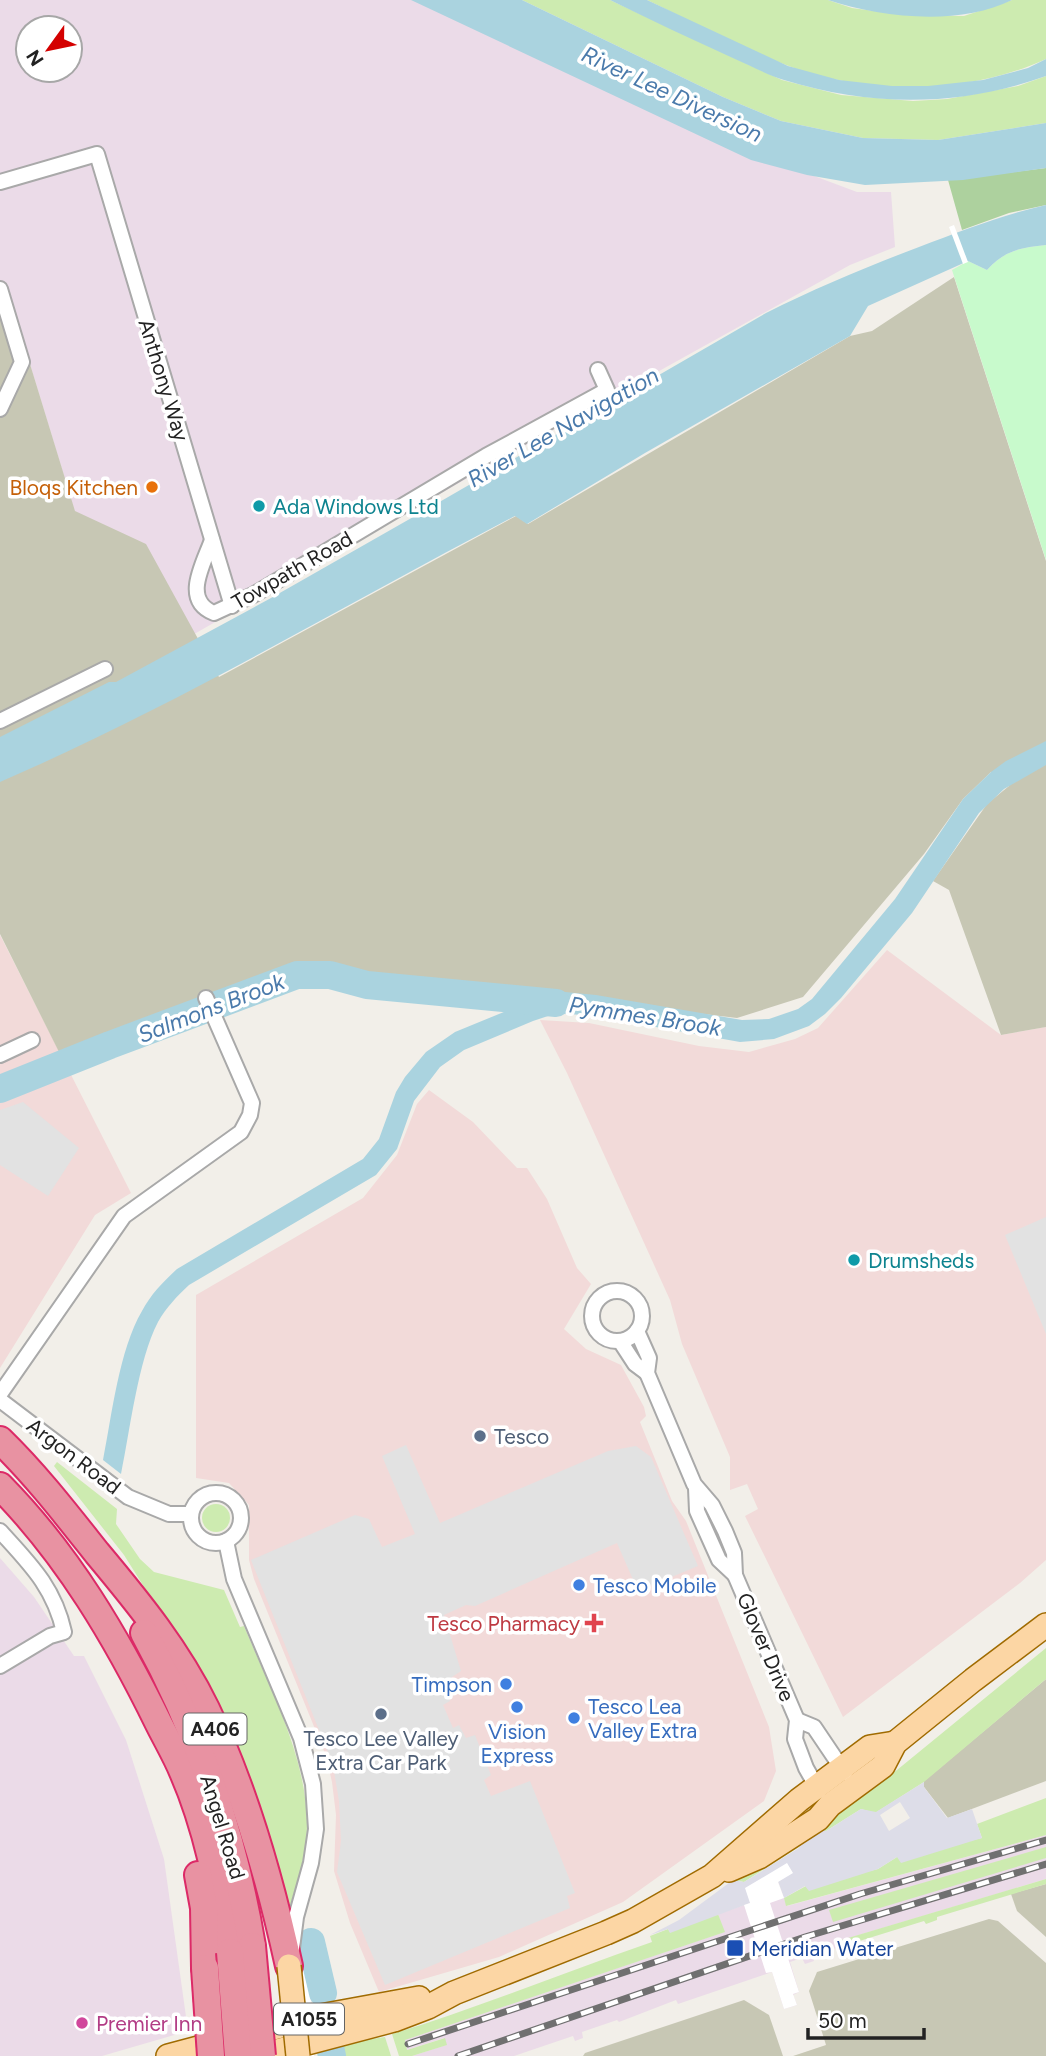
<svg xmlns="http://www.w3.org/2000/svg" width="1046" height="2056" viewBox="0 0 1046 2056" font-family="Figtree,sans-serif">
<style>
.commercial{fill:#f2dad9}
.industrial{fill:#ebdbe8;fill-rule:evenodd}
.construction{fill:#c7c7b4}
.grass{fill:#cdebb0}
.forest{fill:#add19e}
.park{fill:#c8facc}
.parking{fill:#e2e2e2}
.plaza{fill:#dddde8;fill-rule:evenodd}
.water{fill:#aad3df}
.pier{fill:#fff}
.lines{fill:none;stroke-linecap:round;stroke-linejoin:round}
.river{stroke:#aad3df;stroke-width:28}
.street-casing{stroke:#a9a9a9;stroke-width:18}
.primary-casing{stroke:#a06b00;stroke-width:26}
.highway-casing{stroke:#dc2a67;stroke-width:30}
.street{stroke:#fff;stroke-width:14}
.primary{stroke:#fcd6a4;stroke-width:23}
.highway{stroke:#e892a2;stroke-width:26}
.rail-casing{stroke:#707070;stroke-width:7}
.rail{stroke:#fff;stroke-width:4.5;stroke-dasharray:13;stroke-linecap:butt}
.primary-bridge-casing{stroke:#a06b00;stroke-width:26;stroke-linecap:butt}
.highway-bridge-casing{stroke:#dc2a67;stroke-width:30;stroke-linecap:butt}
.primary-bridge{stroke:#fcd6a4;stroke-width:23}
.highway-bridge{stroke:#e892a2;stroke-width:26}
.food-dot{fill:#e8710a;stroke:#fff;stroke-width:2.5}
.culture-dot{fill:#0f9aa8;stroke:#fff;stroke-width:2.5}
.service-dot{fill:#5c6f8a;stroke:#fff;stroke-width:2.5}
.shop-dot{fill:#3f7fe0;stroke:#fff;stroke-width:2.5}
.health-dot{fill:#e0444e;stroke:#fff;stroke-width:2.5}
.transit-dot{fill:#1a4fb4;stroke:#fff;stroke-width:2.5}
.hotel-dot{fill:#d1479c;stroke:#fff;stroke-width:2.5}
.labels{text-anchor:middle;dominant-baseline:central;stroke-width:7;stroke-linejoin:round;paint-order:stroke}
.shield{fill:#fff;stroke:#646464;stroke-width:2}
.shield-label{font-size:19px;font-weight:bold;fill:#222}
.street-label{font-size:21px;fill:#222;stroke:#fff}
.food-label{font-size:21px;fill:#c56008;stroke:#fff;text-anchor:end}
.culture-label{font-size:21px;fill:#0d838f;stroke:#fff;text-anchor:start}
.service-label{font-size:21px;fill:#4e5e75;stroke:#fff;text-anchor:start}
.shop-label{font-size:21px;fill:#366cbe;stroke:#fff;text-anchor:start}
.health-label{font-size:21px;fill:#be3a42;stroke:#fff;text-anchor:end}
.transit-label{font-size:21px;fill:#164399;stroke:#fff;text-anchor:start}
.hotel-label{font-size:21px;fill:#b23c85;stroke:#fff;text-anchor:start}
.water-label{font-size:23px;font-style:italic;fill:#4a7aab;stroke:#fff}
</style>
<rect width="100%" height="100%" fill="#f2efe9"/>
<g class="commercial">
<path d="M0,935L131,1193L95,1215L0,1368Z"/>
<path d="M887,950L1001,1035L1046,1027V1560L1020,1583L843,1717L745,1516L758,1509L747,1484L730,1490V1457L682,1344L670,1300L567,1073L540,1020L589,1023L699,1046L749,1052L795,1039L818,1028Z"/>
<path d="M429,1090L473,1122L517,1168H527L547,1199L577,1268L591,1284L564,1329L586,1349L621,1365L644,1407L646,1416L640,1422L672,1501L686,1521L769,1727L776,1771L764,1801L623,1902L499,1957L379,1992L350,1923L334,1871L336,1815L332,1782L326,1756L254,1579L249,1560V1505L229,1483L196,1478V1295L363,1198L397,1155L417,1104Z"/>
</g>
<g class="industrial">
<path d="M0,0H441L734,146L857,192H891L895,247L850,265L492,464L196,633L123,670L15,315L0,319ZM28,28H70V70H28Z"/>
<path d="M0,1558L34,1597L74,1656H84L126,1740L164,1859L188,2031L102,2056H0Z"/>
<path d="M1046,1835V1879L839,1941L840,1947L812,1955L814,1961L805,1964L802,1958L790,1962L799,1992L793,1995L797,2005L784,2009L772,1972L678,2004L676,2000L619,2022L617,2020L582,2032L583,2038L575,2041L573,2036L514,2056H412L446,2045L444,2038L407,2050L404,2040L724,1932L718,1914L750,1903L778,1882L787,1906Z"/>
</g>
<g class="construction">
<path d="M954,277L1046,561V1027L1001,1035L949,890L933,881L987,804L1009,786L991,772L963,799L924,854L803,997L737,1018L369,974L323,965L278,970L60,1054L0,934V319L15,315L75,511L146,544L219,677L516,516L528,524L850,336L872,331Z"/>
<path d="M1046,1679V1781L948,1818L924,1787V1781Z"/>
<path d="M1046,1884V1937L1017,1911L1011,1894Z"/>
<path d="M989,1919L998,1921L1046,1963V2056H793L826,2045L809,1991L817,1972Z"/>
<path d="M744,2000L769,2015L783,2056H583L585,2053Z"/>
</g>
<g class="grass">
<path d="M522,0H610L782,80L841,95L913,101L947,99L1018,86L1046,76V123L938,140L863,138L781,121L723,97Z"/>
<path d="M647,0H828L852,8L904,15L964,16L1012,0H1046V59C968,95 866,96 786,65C738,47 693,22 647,0Z"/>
<path d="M57,1462L117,1509L116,1524L140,1559L154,1572L224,1590L240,1627L244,1626C270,1689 305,1752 307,1821C308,1851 298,1879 290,1906L285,1907L183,1649L124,1555L54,1466Z"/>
<circle cx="216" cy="1518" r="14"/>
<path d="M1046,1648V1679L924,1782L875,1813L861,1809L826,1831L814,1829L897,1770Z"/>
<path d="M1046,1798V1835L786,1906L784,1898L806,1886L878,1869L897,1857L982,1838L977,1824Z"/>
<path d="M802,1837L799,1847L744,1882L733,1880Z"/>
<path d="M1046,1847V1858L833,1922L829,1910Z"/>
<path d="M1046,1879V1884L937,1917V1920L926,1924L924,1921L840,1947L838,1941Z"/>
<path d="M718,1914L725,1932L405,2040L407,2050L445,2038L447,2045L412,2056H399L392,2034C480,2007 565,1972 652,1942L650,1936L668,1929L670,1932Z"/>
<path d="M385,2037L391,2056H342L338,2044Z"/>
</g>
<path class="forest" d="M1046,168V205L1009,213L962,230L948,180Z"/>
<path class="park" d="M1046,245V560L952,270L968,261L987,270C1005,250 1020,248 1046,245Z"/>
<g class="parking">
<path d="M23,1102L79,1148L48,1196L0,1165V1110Z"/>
<path d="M1046,1217V1334L1005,1235Z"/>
<path d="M406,1445L440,1523L608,1451L636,1446L651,1457L698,1566L638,1591L617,1543L475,1606L466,1605L444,1615L461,1671L443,1683L450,1701L443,1705L453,1728L459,1725L466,1738L475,1735L491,1775L484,1780L491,1796L530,1781L575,1893L567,1896L570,1908L385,1985L337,1872L341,1841L339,1801L333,1765L251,1560L355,1515L369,1519L382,1547L415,1534L382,1456Z"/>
</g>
<path class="plaza" d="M924,1782V1787L947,1818L972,1809L982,1838L901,1863L897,1857L878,1869L809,1891L805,1886L784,1898L778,1881L792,1873L787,1864L750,1903L670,1933L668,1929L650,1935L679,1920L733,1880L744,1882L799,1848L802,1837L814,1829L826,1831L861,1809L876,1812ZM900,1802L910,1818L889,1831L880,1815Z"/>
<g class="water">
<path d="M411,0H522L723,97L781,121L863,138L938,140L1046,123V168L963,180L865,185L807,175L751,160Z"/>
<path d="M610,0H647L788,66L839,80L892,86H928L983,80L1028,68L1046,59V76C960,107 871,107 784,80C768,75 751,66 735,59C693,40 651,20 610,0Z"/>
<path d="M828,0H1012C960,26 882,18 828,0Z"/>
<path d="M1046,205V245C1020,248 1005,250 987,270L968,261L868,306L850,336L645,453L527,524L515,516C344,605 178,705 0,782V737L109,682H116L271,598L436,504L766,313C816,288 866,267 919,247C961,231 1002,215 1046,205Z"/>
<path d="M1046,741V765L1004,789L979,813L912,913L841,998L825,1014L809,1026L774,1039L740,1042L594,1016L557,1013L533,1021L464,1050L440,1067L414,1101L397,1149L376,1175L189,1285C177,1296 166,1308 158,1322C138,1360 130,1431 121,1474L103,1460C112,1415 119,1350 142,1311C151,1294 163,1282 177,1269L363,1159L379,1139L396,1092L405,1077L426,1052L455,1032L555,991L596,995L742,1020L769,1019L798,1009L812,999L895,899L963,799L991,772L1006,761Z"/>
</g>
<g class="pier">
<path d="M954,225L968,262L963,264L949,227Z"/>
<path d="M787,1863L793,1873L778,1882L784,1898L770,1903L799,1992L793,1994L797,2005L784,2009L772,1972L766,1973L744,1905L750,1903L745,1888Z"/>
<path d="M307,1937L314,2056H289L274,1949Z"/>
</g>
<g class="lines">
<g class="river">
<path d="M0,1089L110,1045L297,975H330L367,985L556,1003"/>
<path d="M311,1942L323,1993"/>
<path d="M330,2047L332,2056"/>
</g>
<defs>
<g id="street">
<path d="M0,182L97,154L232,606"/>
<path d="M0,289L22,362L0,409"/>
<path d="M212,540C204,563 181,600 214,613L253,595L486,456L607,390L598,370"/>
<path d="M0,721L105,669"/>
<path d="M0,1055L32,1040"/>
<circle cx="617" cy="1316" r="25"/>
<path d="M637,1331L649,1358L647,1373L694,1484L712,1505L725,1531L734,1553L735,1575L797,1720L795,1739L806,1768L819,1791"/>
<path d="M620,1341L635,1364L647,1373"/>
<path d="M0,1394L124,1216L241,1132L250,1115L252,1103L206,998"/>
<path d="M0,1400L128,1497L169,1514H191"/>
<path d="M696,1488L697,1511L719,1560L735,1575"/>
<circle cx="216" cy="1518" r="25"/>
<path d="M0,1531C30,1564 54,1587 64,1632L50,1636L0,1666"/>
<path d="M226,1541L234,1579L301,1738L313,1784L316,1829L311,1863L296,1917L292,1948"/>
<path d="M797,1720L814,1727L845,1773"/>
</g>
<g id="primary">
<path d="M729,1870L759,1857L818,1819L830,1805L883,1766L895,1743L973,1680L1046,1625"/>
<path d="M168,2056L315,2017L419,1998"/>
<path d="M258,2056L394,2020L428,2007L454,1993L606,1933L633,1921L712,1876L799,1800L870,1747L895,1743"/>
</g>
<g id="highway">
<path d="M0,1440C36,1475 66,1514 97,1553C138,1602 178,1651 206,1709C245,1790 270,1879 289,1966"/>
<path d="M0,1486C68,1555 117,1638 159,1724C167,1740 176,1755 183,1772C208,1829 219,1891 230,1952"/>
<path d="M144,1633C198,1731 234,1836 252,1946"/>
<path d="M198,1875L204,1908L205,1968"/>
</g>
</defs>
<use href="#street" class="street-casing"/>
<use href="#primary" class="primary-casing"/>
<use href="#highway" class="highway-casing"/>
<use href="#street" class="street"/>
<use href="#primary" class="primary"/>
<use href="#highway" class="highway"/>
<defs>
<g id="rail">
<path d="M408,2044L860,1894L1046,1840"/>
<path d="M458,2056L805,1937L1046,1864"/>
</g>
</defs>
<use href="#rail" class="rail-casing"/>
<use href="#rail" class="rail"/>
<defs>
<path id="primary-bridge" d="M289,1966L298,2056"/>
<g id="highway-bridge">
<path d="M252,1946L262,2056"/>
<path d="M230,1952L238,2056"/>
<path d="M205,1968L211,2056"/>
</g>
</defs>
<use href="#primary-bridge" class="primary-bridge-casing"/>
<use href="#highway-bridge" class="highway-bridge-casing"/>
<use href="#primary-bridge" class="primary-bridge"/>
<use href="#highway-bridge" class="highway-bridge"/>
</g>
<circle class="food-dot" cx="152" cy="487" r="7"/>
<g class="culture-dot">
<circle cx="259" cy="506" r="7"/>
<circle cx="854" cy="1260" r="7"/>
</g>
<g class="service-dot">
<circle cx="480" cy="1436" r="7"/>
<circle cx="381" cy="1714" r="7"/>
</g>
<g class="shop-dot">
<circle cx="579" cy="1585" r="7"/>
<circle cx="506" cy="1684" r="7"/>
<circle cx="517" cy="1707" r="7"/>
<circle cx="574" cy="1718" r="7"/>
</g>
<path class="health-dot" d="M590.5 1612.5h7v7h7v7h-7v7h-7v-7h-7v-7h7z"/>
<rect class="transit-dot" x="726" y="1939" width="18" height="18" rx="3.5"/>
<circle class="hotel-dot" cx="82" cy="2023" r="7"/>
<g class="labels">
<g class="shield">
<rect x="183.5" y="1713.5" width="63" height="31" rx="5"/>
<rect x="274" y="2003.5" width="70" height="31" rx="5"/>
</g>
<g class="shield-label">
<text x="215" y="1729">A406</text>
<text x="309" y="2019">A1055</text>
</g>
<g class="street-label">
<text transform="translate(164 380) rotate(73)">Anthony Way</text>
<text transform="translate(292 570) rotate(-30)">Towpath Road</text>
<text transform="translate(74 1456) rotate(37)">Argon Road</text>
<text transform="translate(766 1647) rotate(67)">Glover Drive</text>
<text transform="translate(223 1827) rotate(73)">Angel Road</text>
</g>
<g class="food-label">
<text x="138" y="487">Bloqs Kitchen</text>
</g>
<g class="culture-label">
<text x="273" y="506">Ada Windows Ltd</text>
<text x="868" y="1260">Drumsheds</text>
</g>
<g class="service-label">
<text x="494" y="1436">Tesco</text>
<text x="381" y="1738" text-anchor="middle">Tesco Lee Valley<tspan x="381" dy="24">Extra Car Park</tspan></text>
</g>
<g class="shop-label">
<text x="593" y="1585">Tesco Mobile</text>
<text x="492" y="1684" text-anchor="end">Timpson</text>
<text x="588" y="1706">Tesco Lea<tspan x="588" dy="24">Valley Extra</tspan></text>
<text x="517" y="1731" text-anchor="middle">Vision<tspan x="517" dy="24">Express</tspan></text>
</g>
<g class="health-label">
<text x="580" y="1623">Tesco Pharmacy</text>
</g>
<g class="transit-label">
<text x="751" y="1948">Meridian Water</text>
</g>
<g class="hotel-label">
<text x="96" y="2023">Premier Inn</text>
</g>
<g class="water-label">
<text transform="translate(672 94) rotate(25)">River Lee Diversion</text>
<text transform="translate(563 427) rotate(-30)">River Lee Navigation</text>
<text transform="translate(211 1008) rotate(-21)">Salmons Brook</text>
<text transform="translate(645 1016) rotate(9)">Pymmes Brook</text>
</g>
</g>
<g transform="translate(49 49) rotate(237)"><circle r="33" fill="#ffffff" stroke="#a7a7a7" stroke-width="2"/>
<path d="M0-5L12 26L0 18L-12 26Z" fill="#d40000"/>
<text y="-10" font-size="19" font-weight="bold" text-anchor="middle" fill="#222222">N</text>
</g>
<path d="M808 2028v10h116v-10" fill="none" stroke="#222222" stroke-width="3.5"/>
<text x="818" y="2028" font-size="21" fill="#222222" stroke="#ffffff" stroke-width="5" paint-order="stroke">50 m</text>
</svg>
